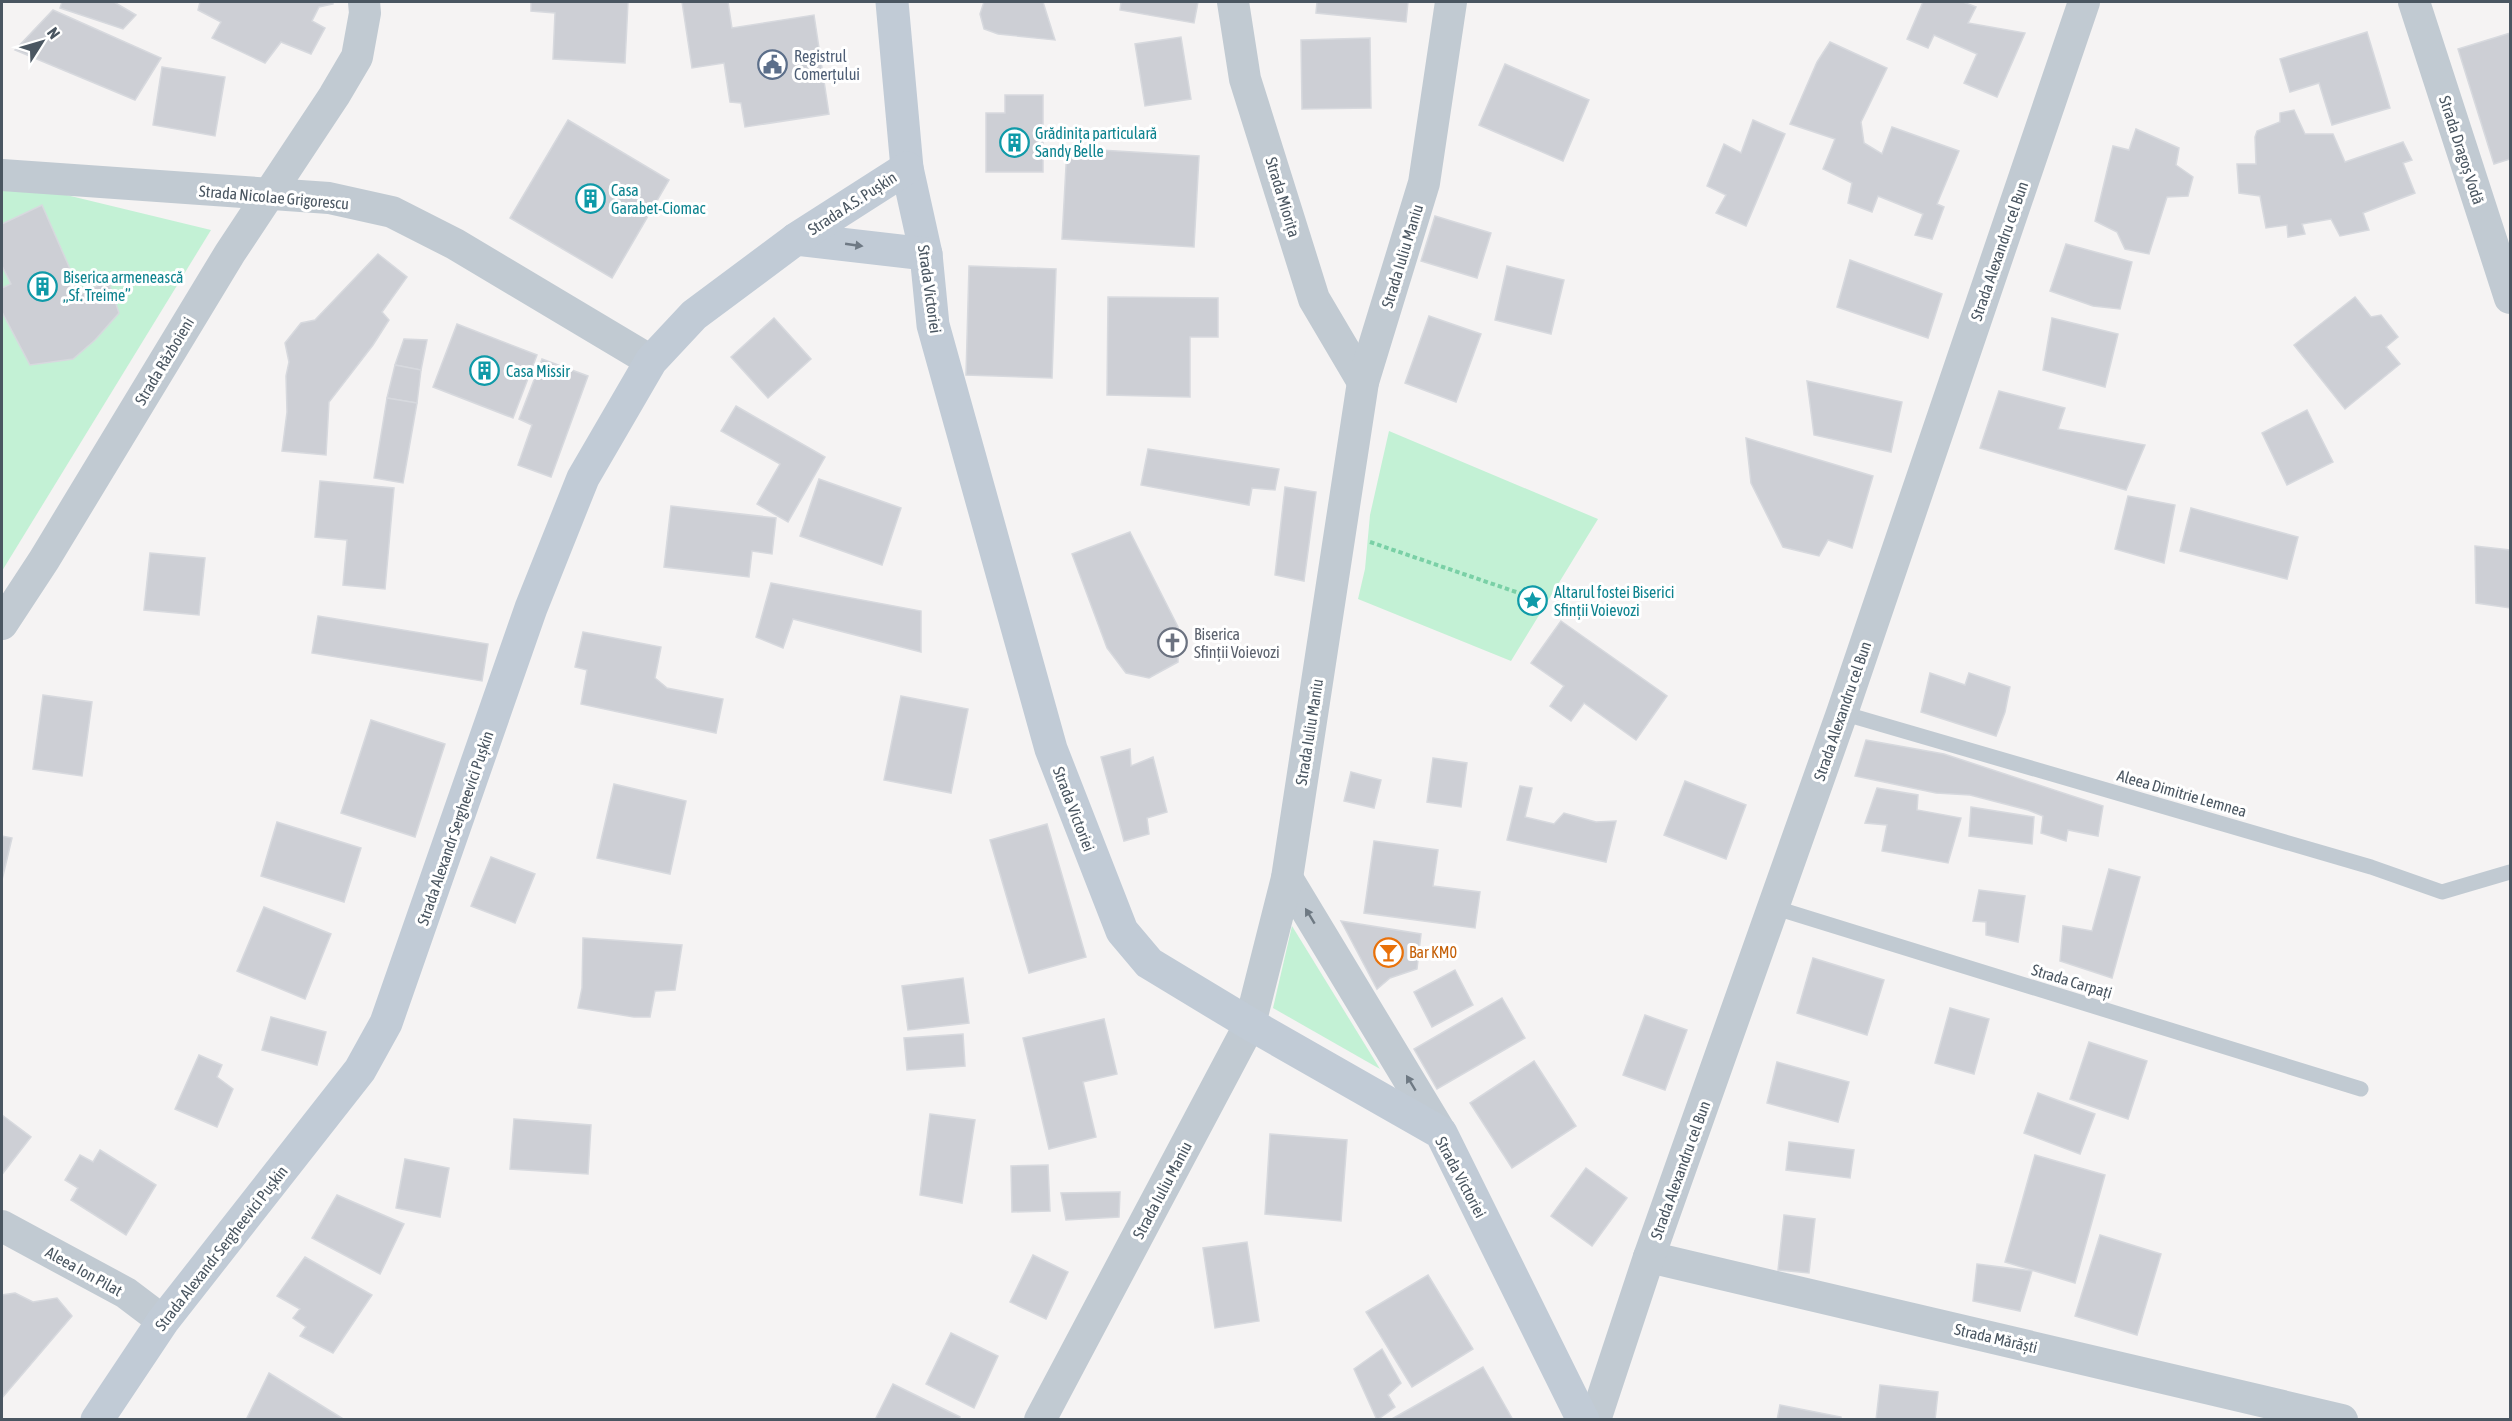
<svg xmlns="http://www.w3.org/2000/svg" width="2512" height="1421" viewBox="0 0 2512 1421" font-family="'Asap Condensed',sans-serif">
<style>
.green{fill:#c3f1d5}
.building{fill:#cdcfd5;stroke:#d7d9de;stroke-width:1.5}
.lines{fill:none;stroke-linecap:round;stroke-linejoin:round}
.path{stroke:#7ad0a6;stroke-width:4;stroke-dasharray:4.5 3;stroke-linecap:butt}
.lane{stroke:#c1cad2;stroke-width:15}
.street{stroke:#c1cad2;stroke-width:32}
.secondary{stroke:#c1cbd6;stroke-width:33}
.oneway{fill:#6e7984}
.oneway2{fill:#6e7983}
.labels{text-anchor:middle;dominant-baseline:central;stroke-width:6;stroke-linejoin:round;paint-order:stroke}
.service-label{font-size:16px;fill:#4e5e75;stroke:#fff;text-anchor:start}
.culture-label{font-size:16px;fill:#0d838f;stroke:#fff;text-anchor:start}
.street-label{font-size:16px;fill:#4a5661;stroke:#fff}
.worship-label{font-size:16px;fill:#5b616d;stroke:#fff;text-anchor:start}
.food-label{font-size:16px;fill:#c56008;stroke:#fff;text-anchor:start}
</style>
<rect width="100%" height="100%" fill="#f5f3f3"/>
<g class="green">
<path d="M2,189L54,192L211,230L2,571Z"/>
<path d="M1389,431L1598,519L1511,661L1358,599L1365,569L1370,515Z"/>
<path d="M1292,926L1380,1069L1273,1008Z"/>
</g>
<g class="building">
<path d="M62,2H114L136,15L123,29L60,8Z"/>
<path d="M200,2H333V4L319,7L312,21L325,28L311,54L281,42L265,63L212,38L221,22L198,10Z"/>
<path d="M531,2H628L625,63L553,59L555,13L531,11Z"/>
<path d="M682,2H728L732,28L814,15L829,114L745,127L741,103L730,102L724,63L692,68Z"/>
<path d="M984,2H1043L1055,40L998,34L984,29L980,14Z"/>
<path d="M1121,2H1198L1194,23L1120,10Z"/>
<path d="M1317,2H1408L1406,22L1316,13Z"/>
<path d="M1923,2H1963L1976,7L1968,23L2025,33L1997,97L1964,83L1977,54L1934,35L1928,48L1907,39Z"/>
<path d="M53,10L161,58L135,100L15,50Z"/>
<path d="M2367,32L2390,108L2332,125L2319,83L2290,92L2280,59Z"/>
<path d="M2510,33V159L2494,164L2458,49Z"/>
<path d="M1181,37L1191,99L1145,106L1135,44Z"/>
<path d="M1370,38L1371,108L1302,109L1301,40Z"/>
<path d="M1830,42L1887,68L1861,122L1864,143L1882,154L1892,127L1959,151L1937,204L1944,207L1932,239L1915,235L1923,214L1878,196L1872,212L1848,203L1852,183L1823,169L1835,139L1790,124L1817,62Z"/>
<path d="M1505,64L1589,100L1563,161L1479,125Z"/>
<path d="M162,67L225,77L215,136L153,125Z"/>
<path d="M1005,95H1043V172H986V113H1005Z"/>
<path d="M2294,110L2305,134H2333L2345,162L2403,142L2412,160L2403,163L2415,193L2363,213L2369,230L2340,236L2331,219L2302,224L2305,234L2288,237L2287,225L2266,228L2260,196L2239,193L2237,164H2256L2255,137L2257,131L2280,122V113Z"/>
<path d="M568,120L669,180L612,278L510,218Z"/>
<path d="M1753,120L1785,134L1746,226L1716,213L1726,195L1707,186L1724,144L1741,153Z"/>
<path d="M2136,129L2179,148L2176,165L2193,177L2188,196L2167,197L2149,254L2125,249L2117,232L2095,221L2113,146L2129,150Z"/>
<path d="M1067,148L1199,156L1194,247L1062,239Z"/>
<path d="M42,205L81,294L108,280L119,313L95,340L73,359L30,365L2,312V288L11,284L2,266V224Z"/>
<path d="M1435,216L1491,233L1477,278L1421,261Z"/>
<path d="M2066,244L2132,262L2120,309L2093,306L2050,291Z"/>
<path d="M378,254L407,277L382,312L389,320L373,345L329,402L326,455L282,451L287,412L286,376L289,362L285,343L301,323L315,320Z"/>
<path d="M1850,260L1942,294L1928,338L1837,307Z"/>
<path d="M969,266L1056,269L1052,378L966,375Z"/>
<path d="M1507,266L1564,280L1551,334L1495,320Z"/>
<path d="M1108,297L1218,298V337H1190V397L1107,395Z"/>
<path d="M2355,297L2371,317L2381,315L2398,337L2386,347L2400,364L2345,409L2294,345Z"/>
<path d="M1429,316L1481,334L1456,402L1405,383Z"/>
<path d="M774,318L811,359L768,398L731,357Z"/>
<path d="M2052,318L2118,334L2105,387L2043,370Z"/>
<path d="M457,324L537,355L513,418L433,387Z"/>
<path d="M404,339L427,340L421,370L395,365Z"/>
<path d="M542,359L588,376L551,477L518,465L532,425L519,419Z"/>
<path d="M395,365L421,370L417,403L387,398Z"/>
<path d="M1807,381L1902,402L1891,452L1814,435Z"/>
<path d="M1999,391L2065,408L2058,429L2145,445L2126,490L1980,448Z"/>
<path d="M387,398L417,403L403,483L374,478Z"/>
<path d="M736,406L825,457L788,522L757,504L780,464L721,431Z"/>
<path d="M2307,410L2333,462L2287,485L2262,433Z"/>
<path d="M1746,438L1873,476L1852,548L1828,540L1819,556L1783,547L1751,483Z"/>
<path d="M1148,449L1279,469L1275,490L1252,488L1249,505L1141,485Z"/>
<path d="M819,479L901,508L882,565L800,536Z"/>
<path d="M320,481L394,488L385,589L343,585L347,540L315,537Z"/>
<path d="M1285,487L1316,492L1304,581L1275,575Z"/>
<path d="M2128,496L2175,505L2164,563L2115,549Z"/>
<path d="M671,506L776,518L772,554L752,551L749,577L664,567Z"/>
<path d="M2191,508L2298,537L2287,579L2180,551Z"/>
<path d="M1130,532L1178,627V662L1149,678L1126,673L1107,648L1072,554Z"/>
<path d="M2475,546L2510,550V608L2476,603Z"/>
<path d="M150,553L205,558L199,615L144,610Z"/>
<path d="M771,583L921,611V652L793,619L783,648L756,637Z"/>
<path d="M318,616L488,644L482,681L312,653Z"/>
<path d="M1561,621L1667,696L1636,740L1584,703L1571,721L1550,706L1564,686L1531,663Z"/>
<path d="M583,632L661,647L655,678L667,688L723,699L716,733L581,704L587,670L575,667Z"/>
<path d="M1930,673L1965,685L1969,673L2010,687L2005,712L1996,736L1921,712Z"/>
<path d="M43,695L92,702L82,776L33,769Z"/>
<path d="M901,696L968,709L951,793L884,780Z"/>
<path d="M371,720L445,744L415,837L341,813Z"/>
<path d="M1866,740L1944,754L2103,806L2098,836L2068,830L2066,841L2041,833L2043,816L2028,810L1970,795L1936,793L1855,776Z"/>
<path d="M1130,749L1131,766L1153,757L1167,812L1147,818L1149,834L1124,841L1101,757Z"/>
<path d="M1433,758L1467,763L1461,807L1427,802Z"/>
<path d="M1351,772L1381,780L1374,808L1344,801Z"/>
<path d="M1685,781L1746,805L1726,859L1664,835Z"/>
<path d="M614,784L686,801L670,874L597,858Z"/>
<path d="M1520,786L1532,788L1525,817L1554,824L1564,813L1596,822L1616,821L1606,862L1507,840Z"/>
<path d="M1877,788L1918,795L1917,810L1961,818L1948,863L1882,851L1887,825L1865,823Z"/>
<path d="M1971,807L2034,817L2032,844L1969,836Z"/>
<path d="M277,822L361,848L344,902L261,876Z"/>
<path d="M1047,824L1086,957L1029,973L990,840Z"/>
<path d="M2,836L12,838L2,880Z"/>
<path d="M1374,841L1438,850L1433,886L1480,892L1475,928L1364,913Z"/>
<path d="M491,857L535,874L515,923L471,906Z"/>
<path d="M2109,869L2140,877L2112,978L2060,961L2063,926L2092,931Z"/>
<path d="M1979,890L2025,896L2018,942L1986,935V922L1973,921Z"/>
<path d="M264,907L331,934L305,999L237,971Z"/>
<path d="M1341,921L1421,934L1417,969L1390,978L1377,989Z"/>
<path d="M583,938L682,945L675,990L655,991L650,1017H634L578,1008L582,988Z"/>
<path d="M1813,958L1884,980L1867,1035L1797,1013Z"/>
<path d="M1455,970L1473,1005L1432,1027L1414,992Z"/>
<path d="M963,978L969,1023L908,1030L902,986Z"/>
<path d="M1502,998L1525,1038L1437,1089L1414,1049Z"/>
<path d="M1950,1008L1989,1019L1974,1074L1935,1063Z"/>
<path d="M1645,1015L1687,1030L1665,1090L1623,1075Z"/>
<path d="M271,1017L326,1032L317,1065L262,1050Z"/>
<path d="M1104,1019L1117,1074L1083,1082L1096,1137L1049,1149L1023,1038Z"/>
<path d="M963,1034L965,1066L907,1070L904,1038Z"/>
<path d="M2089,1042L2147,1061L2128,1119L2070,1099Z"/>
<path d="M199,1055L222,1065L217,1077L233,1089L217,1127L175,1109Z"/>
<path d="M1534,1061L1576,1126L1512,1168L1470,1103Z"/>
<path d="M1777,1062L1849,1082L1838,1122L1767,1103Z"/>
<path d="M2038,1093L2095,1114L2080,1154L2024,1133Z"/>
<path d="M930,1114L975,1120L962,1203L920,1195Z"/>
<path d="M2,1115L31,1137L3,1173L2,1172Z"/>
<path d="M514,1119L591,1125L588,1174L510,1169Z"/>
<path d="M1270,1134L1347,1140L1341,1221L1265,1214Z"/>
<path d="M1789,1142L1854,1150L1850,1178L1786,1170Z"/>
<path d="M100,1150L156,1185L126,1235L71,1200L78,1188L65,1180L80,1155L93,1162Z"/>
<path d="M2035,1155L2105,1175L2075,1283L2005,1262Z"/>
<path d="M405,1159L449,1168L440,1217L396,1208Z"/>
<path d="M1048,1165L1050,1211L1012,1212L1011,1166Z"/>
<path d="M1586,1168L1627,1198L1592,1246L1551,1216Z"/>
<path d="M1120,1192L1119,1217L1066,1220L1061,1193Z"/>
<path d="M337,1195L404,1224L380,1274L312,1238Z"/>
<path d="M1784,1215L1815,1219L1809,1273L1778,1270Z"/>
<path d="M2100,1235L2161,1254L2137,1335L2075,1316Z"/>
<path d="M1247,1242L1259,1321L1215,1328L1203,1248Z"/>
<path d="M1033,1255L1068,1272L1046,1319L1010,1302Z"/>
<path d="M305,1257L372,1295L333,1353L300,1336L306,1327L293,1318L300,1309L277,1296Z"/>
<path d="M1977,1264L2032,1271L2020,1311L1973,1301Z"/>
<path d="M1428,1275L1473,1349L1412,1387L1366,1312Z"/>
<path d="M15,1293L33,1302L57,1298L72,1316L2,1398V1295Z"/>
<path d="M951,1333L998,1356L974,1408L926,1384Z"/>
<path d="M1382,1349L1401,1383L1388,1395L1395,1407L1377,1420L1354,1369Z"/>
<path d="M1483,1367L1513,1420H1390Z"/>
<path d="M269,1373L345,1420H246Z"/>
<path d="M893,1384L960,1417L959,1420H875Z"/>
<path d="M1880,1385L1938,1392L1935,1420H1876Z"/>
<path d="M1780,1405L1841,1417V1420H1777Z"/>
</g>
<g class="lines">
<path class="path" d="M1370,542L1522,594"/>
<g class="lane">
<path d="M1842,713L2371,867L2442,892L2510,872"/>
<path d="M1773,907L2361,1089"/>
</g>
<g class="street">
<path d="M1233,2L1245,79L1314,299L1363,382"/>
<path d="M2414,2L2510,298"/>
<path d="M2,175L329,198L392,212L455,244L651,361"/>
<path d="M2,624L44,560L230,253L334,96L357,57L365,13L364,2"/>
<path d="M1287,878L1441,1133"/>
<path d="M2,1226L126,1293L163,1321"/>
<path d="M1649,1257L2342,1420"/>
<path d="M1040,1420L1250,1024L1287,878L1363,382L1424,183L1451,2"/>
<path d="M1595,1420L1649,1257L1842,713L2084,2"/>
</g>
<g class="secondary">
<path d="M892,2L907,168L926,254L933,325L1051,749L1122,931L1149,963L1250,1024L1441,1133L1583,1420"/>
<path d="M796,239L926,254"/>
<path d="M97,1420L163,1321L360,1070L386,1023L531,608L583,478L651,361L694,315L796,239L907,168"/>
</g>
</g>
<defs><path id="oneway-solid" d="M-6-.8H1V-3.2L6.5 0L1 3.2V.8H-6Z" transform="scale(1.5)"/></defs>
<use class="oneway" href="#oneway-solid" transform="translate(854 245) rotate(8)"/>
<g class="oneway2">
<use href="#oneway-solid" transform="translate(1310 916) rotate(-121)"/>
<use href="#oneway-solid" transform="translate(1411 1083) rotate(-121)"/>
</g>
<defs>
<symbol id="civic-ring" viewBox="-11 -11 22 22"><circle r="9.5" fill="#fff" stroke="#5c6f8a" stroke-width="1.5"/><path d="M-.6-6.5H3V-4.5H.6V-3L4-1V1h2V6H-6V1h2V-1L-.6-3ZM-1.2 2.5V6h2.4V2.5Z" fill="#5c6f8a"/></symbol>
<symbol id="building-ring" viewBox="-11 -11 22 22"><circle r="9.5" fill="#fff" stroke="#0f9aa8" stroke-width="1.5"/><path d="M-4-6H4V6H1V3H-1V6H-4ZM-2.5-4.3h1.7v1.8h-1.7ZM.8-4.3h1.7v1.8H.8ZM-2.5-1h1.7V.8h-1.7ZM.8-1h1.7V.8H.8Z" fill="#0f9aa8"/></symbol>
<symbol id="sight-ring" viewBox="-11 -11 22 22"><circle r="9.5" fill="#fff" stroke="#0f9aa8" stroke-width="1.5"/><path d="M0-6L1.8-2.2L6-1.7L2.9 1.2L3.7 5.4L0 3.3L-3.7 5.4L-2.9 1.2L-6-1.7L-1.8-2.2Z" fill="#0f9aa8"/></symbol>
<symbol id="church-ring" viewBox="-11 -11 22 22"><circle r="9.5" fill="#fff" stroke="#6b7280" stroke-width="1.5"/><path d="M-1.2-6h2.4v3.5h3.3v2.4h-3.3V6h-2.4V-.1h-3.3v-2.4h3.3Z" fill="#6b7280"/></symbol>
<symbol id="bar-ring" viewBox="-11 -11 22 22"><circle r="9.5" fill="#fff" stroke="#e8710a" stroke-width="1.5"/><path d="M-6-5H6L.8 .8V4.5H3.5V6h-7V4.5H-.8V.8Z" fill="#e8710a"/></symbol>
</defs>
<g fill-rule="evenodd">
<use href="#civic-ring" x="756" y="48" width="33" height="33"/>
<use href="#building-ring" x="998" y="126" width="33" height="33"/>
<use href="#building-ring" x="574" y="182" width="33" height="33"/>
<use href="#building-ring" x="26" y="270" width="33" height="33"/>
<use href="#building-ring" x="468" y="354" width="33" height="33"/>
<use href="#sight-ring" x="1516" y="584" width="33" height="33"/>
<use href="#church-ring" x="1156" y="626" width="33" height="33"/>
<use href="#bar-ring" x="1372" y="936" width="33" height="33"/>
</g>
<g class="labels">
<g class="service-label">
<text x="794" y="56">Registrul<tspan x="794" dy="18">Comerțului</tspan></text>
</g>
<g class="culture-label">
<text x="1035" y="133">Grădinița particulară<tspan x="1035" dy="18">Sandy Belle</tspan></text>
<text x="611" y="190">Casa<tspan x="611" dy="18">Garabet-Ciomac</tspan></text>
<text x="63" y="277">Biserica armenească<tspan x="63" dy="18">„Sf. Treime”</tspan></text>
<text x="506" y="371">Casa Missir</text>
<text x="1554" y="592">Altarul fostei Biserici<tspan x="1554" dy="18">Sfinții Voievozi</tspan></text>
</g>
<g class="street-label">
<text transform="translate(2462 150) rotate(72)">Strada Dragoș Vodă</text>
<text transform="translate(274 197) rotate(5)">Strada Nicolae Grigorescu</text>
<text transform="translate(1283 197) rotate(73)">Strada Miorița</text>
<text transform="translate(852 203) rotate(-33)">Strada A.S. Pușkin</text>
<text transform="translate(1999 251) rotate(-71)">Strada Alexandru cel Bun</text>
<text transform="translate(1402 256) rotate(-73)">Strada Iuliu Maniu</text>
<text transform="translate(930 289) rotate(82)">Strada Victoriei</text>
<text transform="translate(164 361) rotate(-59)">Strada Războieni</text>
<text transform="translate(1842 711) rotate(-71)">Strada Alexandru cel Bun</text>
<text transform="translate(1309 732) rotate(-81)">Strada Iuliu Maniu</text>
<text transform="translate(2182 793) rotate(16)">Aleea Dimitrie Lemnea</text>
<text transform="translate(1074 809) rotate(69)">Strada Victoriei</text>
<text transform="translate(455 828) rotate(-71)">Strada Alexandr Sergheevici Pușkin</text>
<text transform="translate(2072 981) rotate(17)">Strada Carpați</text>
<text transform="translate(1680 1170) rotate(-70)">Strada Alexandru cel Bun</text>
<text transform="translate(1461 1177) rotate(62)">Strada Victoriei</text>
<text transform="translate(1162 1190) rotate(-62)">Strada Iuliu Maniu</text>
<text transform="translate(221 1248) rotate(-52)">Strada Alexandr Sergheevici Pușkin</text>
<text transform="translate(84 1271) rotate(29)">Aleea Ion Pilat</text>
<text transform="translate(1996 1338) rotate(13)">Strada Mărăști</text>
</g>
<g class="worship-label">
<text x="1194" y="634">Biserica<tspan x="1194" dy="18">Sfinții Voievozi</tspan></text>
</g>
<g class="food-label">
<text x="1409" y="952">Bar KM0</text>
</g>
</g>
<rect width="2512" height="1421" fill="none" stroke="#4a5661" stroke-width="6"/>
<g transform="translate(42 42) rotate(53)" stroke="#ffffff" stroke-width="4.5" paint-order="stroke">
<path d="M0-4.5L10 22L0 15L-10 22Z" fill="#4a5661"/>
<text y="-9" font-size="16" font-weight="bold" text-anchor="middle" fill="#4a5661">N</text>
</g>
</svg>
